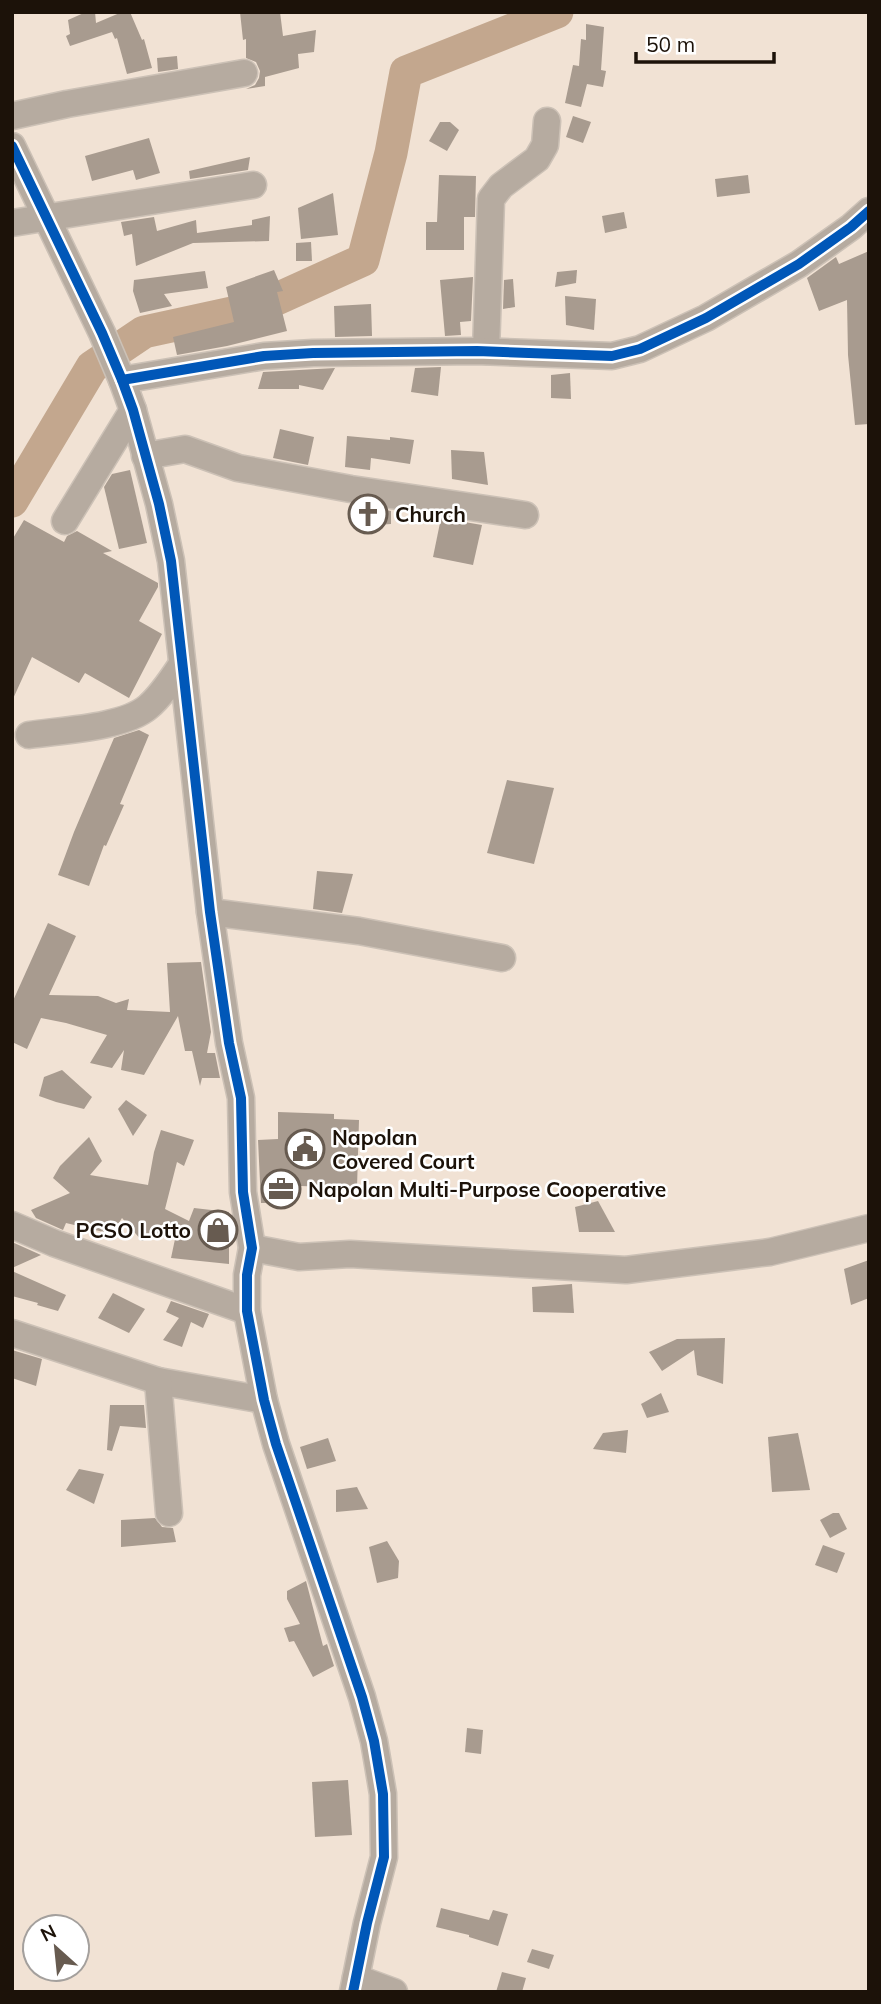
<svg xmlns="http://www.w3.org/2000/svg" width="881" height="2004" viewBox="0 0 881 2004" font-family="Mulish,sans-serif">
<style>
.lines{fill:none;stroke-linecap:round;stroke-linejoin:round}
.river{stroke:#c3a78e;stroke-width:33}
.building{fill:#a89b8f}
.minor-casing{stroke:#ccc1b6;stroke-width:29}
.minor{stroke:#b6aba0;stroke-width:26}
.cycleway-casing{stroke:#fff;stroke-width:15}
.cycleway{stroke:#0057b8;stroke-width:10}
.labels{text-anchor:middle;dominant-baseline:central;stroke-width:5;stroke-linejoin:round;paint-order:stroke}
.poi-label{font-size:21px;font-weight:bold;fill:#1c1209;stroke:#fff;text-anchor:start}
</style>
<rect width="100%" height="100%" fill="#f1e2d4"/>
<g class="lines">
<path class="river" d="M12,501L92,367L144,332L259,307L363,260L391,153L406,72L557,12"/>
</g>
<g class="building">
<path d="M86,12H95L96,23L122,12H130L142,40L144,39L152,68L127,74L117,38L115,39L112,32L70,46L66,36L70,34L68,20Z"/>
<path d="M240,12H280L283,36L316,30L314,52L298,54L299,68L265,77V86L246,89L255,85L259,78L260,71L256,62L246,58V39L243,40Z"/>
<path d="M586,24L604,27L601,70L606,71L603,87L587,84L581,107L565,103L573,65L579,66L581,39L586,40Z"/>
<path d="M177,56L178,69L158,72L157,58Z"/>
<path d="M573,116L591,122L583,143L566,137Z"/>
<path d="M440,122H450L459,130L447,151L429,141Z"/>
<path d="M149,138L160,173L136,180L133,170L92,181L85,156Z"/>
<path d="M250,157L248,170L190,179L189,171Z"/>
<path d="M439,175L476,176L475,217H464V250H426V222H437Z"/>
<path d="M748,175L750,193L717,197L715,179Z"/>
<path d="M333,193L338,235L301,239L298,208Z"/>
<path d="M624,212L627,228L605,233L602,216Z"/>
<path d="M270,216L269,241L193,243L136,266L132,234L124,236L121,222L154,217L157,231L196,220L197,233L252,225V220Z"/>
<path d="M311,242L312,261H296V243Z"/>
<path d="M869,251V424L855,425L848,355L847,300L819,311L807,278L836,257L839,264Z"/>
<path d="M274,270L283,291L277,292L287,331L227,346L177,355L173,337L234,322L226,287Z"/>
<path d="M577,270L576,283L555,287L557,272Z"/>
<path d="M205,271L208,288L164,294L172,306L140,313L133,291L134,280Z"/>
<path d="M473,277L471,321L460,322L461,335L445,336L440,280Z"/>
<path d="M513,279L515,307L503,309L504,280Z"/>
<path d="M565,296L596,299L594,330L566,325Z"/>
<path d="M371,304L372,336L335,337L334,306Z"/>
<path d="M441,367L438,396L411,392L415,368Z"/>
<path d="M335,368L323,390L299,385V389H258L263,372Z"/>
<path d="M570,373L571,399L551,398V375Z"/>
<path d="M280,429L314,437L308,465L273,458Z"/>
<path d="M347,436L390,440V437L414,440L410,464L371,458L370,470L345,467Z"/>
<path d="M451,450L484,452L488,485L452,479Z"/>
<path d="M130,470L147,543L119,549L104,487L112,474Z"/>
<path d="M361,506L391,511V524L362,526Z"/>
<path d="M441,518L482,525L473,565L433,557Z"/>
<path d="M24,520L64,542L67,536L77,531L112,551L103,553L158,583V587L139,621L162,634L129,698L85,673L79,683L32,657L12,701V540Z"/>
<path d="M139,730L149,735L120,804L124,805L106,846L104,845L89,886L58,875L74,832L114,738Z"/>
<path d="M507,780L554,788L534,864L487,853Z"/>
<path d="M317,871L353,874L342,913L313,909Z"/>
<path d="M48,923L76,936L49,995L98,996L116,1003L129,999L127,1010L170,1012L167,963L201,962L211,1032L207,1053H215L220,1078H202L200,1086L192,1051H185L178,1016L144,1075L121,1070L124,1050L112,1068L90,1063L107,1035L66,1023L41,1018L27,1049L12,1042V1003Z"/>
<path d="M62,1070L92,1097L84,1109L56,1102L39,1096L44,1077Z"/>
<path d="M126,1100L147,1115L133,1136L118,1109Z"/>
<path d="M278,1112L334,1114V1119L359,1120L357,1188L273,1185V1203H261L258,1140L278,1139Z"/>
<path d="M161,1130L194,1140L184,1166L177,1162L165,1209L189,1221L194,1208L229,1212V1264L171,1258L178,1225L142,1241L122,1218L112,1234L66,1223L63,1230L36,1218L31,1210L70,1193L53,1178L60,1166L89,1137L102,1161L90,1175L148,1185L154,1152Z"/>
<path d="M598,1201L615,1232H579L575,1207Z"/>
<path d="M12,1242L41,1255L12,1268Z"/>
<path d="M869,1260V1298L851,1305L844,1269Z"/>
<path d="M12,1271L66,1295L58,1311L37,1305L38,1303L12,1296Z"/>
<path d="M572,1284L574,1313L533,1312L532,1287Z"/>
<path d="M113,1293L145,1309L129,1333L98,1318Z"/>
<path d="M171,1301L209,1314L203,1328L191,1322L182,1347L163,1340L179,1318L166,1312Z"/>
<path d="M725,1338L723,1384L697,1375L694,1350L662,1371L649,1352L677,1339Z"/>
<path d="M12,1350L42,1359L36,1386L12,1378Z"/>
<path d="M661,1393L669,1412L647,1418L641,1404Z"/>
<path d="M110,1405H144L146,1428L120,1426L112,1451L107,1450Z"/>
<path d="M628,1430L626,1453L593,1449L603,1433Z"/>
<path d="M798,1433L810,1490L772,1492L768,1437Z"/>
<path d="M328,1438L336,1461L307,1469L300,1447Z"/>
<path d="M79,1469L104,1474L94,1504L66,1490Z"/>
<path d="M357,1487L368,1509L336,1512V1490Z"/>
<path d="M833,1513H839L847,1529L830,1538L820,1520Z"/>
<path d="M155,1518L162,1527L173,1528L176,1542L121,1547V1520Z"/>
<path d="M387,1541L399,1561L398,1578L377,1583L369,1547Z"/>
<path d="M823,1545L845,1553L837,1573L815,1565Z"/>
<path d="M306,1581L323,1646L327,1644L334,1666L313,1677L294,1641L289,1642L284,1628L300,1624L287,1599V1591Z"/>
<path d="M467,1728L483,1730L481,1754L465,1752Z"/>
<path d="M348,1780L352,1835L315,1837L312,1782Z"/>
<path d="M441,1908L489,1920L493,1910L508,1914L498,1946L469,1937V1935L436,1927Z"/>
<path d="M532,1949L554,1955L549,1969L527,1962Z"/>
<path d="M502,1972L526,1978L522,1992H496Z"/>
</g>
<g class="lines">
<defs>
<g id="minor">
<path d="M12,116L67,104L244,73"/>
<path d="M12,146L102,333L122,380L133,410L159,504L171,561L210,912L229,1043L241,1098L243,1192L252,1248L247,1275V1311L264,1400L276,1444L362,1697L374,1741L383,1794L384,1857L367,1923L353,1992"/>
<path d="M12,223L253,185"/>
<path d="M486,351L491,199L501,186L537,159L545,145L547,121"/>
<path d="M122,380L264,356L313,353L477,351L612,356L640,349L706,318L799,264L851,227L869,211"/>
<path d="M145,456L185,449L238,468L351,489L525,515"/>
<path d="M65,521L133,410"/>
<path d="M29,735C62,730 123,728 148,707C162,695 172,679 182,664"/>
<path d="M210,912L359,931L502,958"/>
<path d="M12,1225L54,1243L247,1311"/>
<path d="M252,1248L299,1257L350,1254L626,1270L770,1252L869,1228"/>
<path d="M12,1333L158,1381L264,1400"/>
<path d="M158,1381L169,1513"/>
<path d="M356,1978L394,1992"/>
</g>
</defs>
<use href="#minor" class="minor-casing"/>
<use href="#minor" class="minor"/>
<defs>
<g id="cycleway">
<path d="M12,146L102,333L122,380L133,410L159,504L171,561L210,912L229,1043L241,1098L243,1192L252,1248L247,1275V1311L264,1400L276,1444L362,1697L374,1741L383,1794L384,1857L367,1923L353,1992"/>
<path d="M122,380L264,356L313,353L477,351L612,356L640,349L706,318L799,264L851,227L869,211"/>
</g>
</defs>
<use href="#cycleway" class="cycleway-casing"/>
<use href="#cycleway" class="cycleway"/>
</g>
<defs>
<symbol id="church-ring" viewBox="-11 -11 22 22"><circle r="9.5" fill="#fff" stroke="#675b50" stroke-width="1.5"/><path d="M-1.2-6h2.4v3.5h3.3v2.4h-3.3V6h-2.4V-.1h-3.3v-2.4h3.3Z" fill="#675b50"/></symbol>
<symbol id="civic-ring" viewBox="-11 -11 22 22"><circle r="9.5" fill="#fff" stroke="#675b50" stroke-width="1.5"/><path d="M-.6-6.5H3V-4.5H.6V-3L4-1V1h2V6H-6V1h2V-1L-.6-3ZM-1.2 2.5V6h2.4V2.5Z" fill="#675b50"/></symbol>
<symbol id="office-ring" viewBox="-11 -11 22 22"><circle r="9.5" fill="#fff" stroke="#675b50" stroke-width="1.5"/><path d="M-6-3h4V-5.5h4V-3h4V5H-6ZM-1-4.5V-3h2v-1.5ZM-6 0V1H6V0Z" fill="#675b50"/></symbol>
<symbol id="shop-ring" viewBox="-11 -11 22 22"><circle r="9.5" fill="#fff" stroke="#675b50" stroke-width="1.5"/><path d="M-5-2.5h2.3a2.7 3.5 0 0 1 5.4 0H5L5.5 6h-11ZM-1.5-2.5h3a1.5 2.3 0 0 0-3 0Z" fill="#675b50"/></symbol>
</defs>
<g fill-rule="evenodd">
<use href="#church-ring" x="346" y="492" width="44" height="44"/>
<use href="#civic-ring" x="283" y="1127" width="44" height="44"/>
<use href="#office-ring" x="259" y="1167" width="44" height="44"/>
<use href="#shop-ring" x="196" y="1208" width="44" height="44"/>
</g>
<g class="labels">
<g class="poi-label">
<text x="395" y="514">Church</text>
<text x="332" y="1137">Napolan<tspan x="332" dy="24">Covered Court</tspan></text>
<text x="308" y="1189">Napolan Multi-Purpose Cooperative</text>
<text x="191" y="1230" text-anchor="end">PCSO Lotto</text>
</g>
</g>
<rect width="881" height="2004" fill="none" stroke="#1c1209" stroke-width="28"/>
<g transform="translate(56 1948) rotate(333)"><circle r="33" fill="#ffffff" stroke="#a4a09d" stroke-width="2"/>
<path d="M0-5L12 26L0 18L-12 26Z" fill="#675b50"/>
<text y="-10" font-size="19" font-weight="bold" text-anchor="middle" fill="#1c1209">N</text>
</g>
<path d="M636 52v10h138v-10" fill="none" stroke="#1c1209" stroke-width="3.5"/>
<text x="646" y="52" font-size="21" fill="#1c1209" stroke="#ffffff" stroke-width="5" paint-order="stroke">50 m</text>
</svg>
